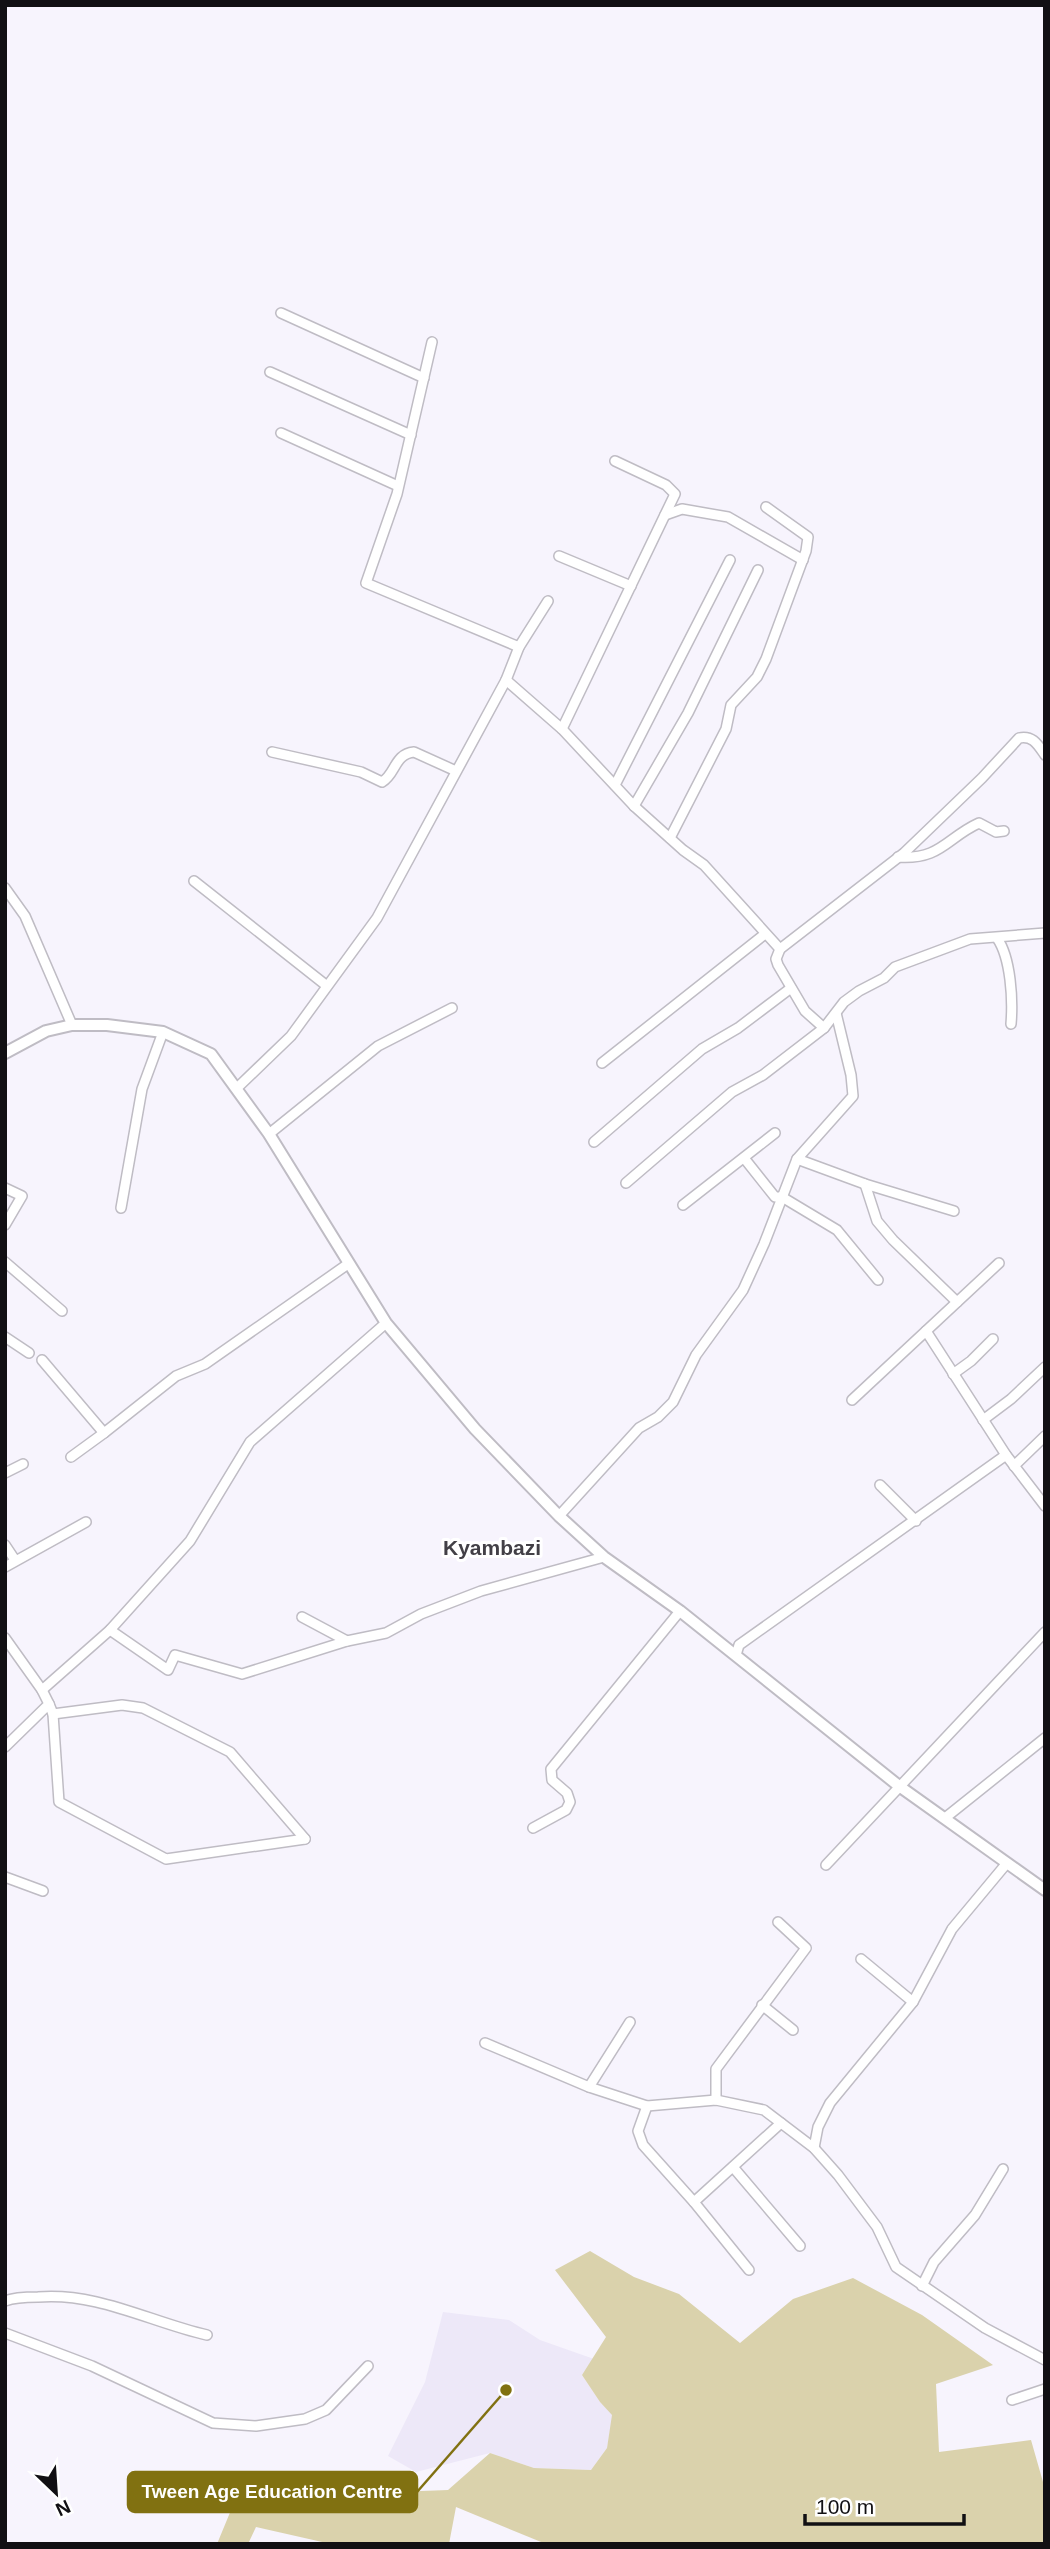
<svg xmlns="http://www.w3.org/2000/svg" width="1050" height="2549" viewBox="0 0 1050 2549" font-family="Helvetica,sans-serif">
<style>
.built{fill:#ede8f8}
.green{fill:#dad2ac}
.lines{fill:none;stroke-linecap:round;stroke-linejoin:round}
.minor-casing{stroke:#bfbcc4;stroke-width:12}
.tertiary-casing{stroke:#bfbcc4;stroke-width:14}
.minor{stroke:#fff;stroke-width:9}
.tertiary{stroke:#fff;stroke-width:10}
.labels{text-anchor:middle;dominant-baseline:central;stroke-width:6;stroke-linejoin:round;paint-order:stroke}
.quarter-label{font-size:21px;font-weight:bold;fill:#423f46;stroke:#fff}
.leader{fill:none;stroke:#817111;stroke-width:2.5}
.callout-dot{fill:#817111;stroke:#fff;stroke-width:2.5}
.callout{fill:#817111;stroke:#817111;stroke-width:2.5}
.callout-label{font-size:19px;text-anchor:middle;font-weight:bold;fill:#fff}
</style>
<rect width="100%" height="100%" fill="#f7f4fd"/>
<path class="built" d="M443,2312L509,2320L540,2340L594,2359L582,2375L600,2402L613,2415L607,2448L591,2470L534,2468L490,2453L416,2472L388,2456L425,2382Z"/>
<path class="green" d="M590,2251L634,2277L679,2294L740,2343L793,2299L853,2278L922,2315L993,2365L936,2384L939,2452L1031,2440L1045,2489V2544H546L456,2507L449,2544H331L256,2527L248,2544H217L236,2498L448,2490L490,2453L534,2468L591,2470L607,2448L612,2415L600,2402L582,2375L606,2337L555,2270Z"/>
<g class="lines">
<defs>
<g id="minor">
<path d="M281,313L424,378"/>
<path d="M432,342L397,494L366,583L519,647"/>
<path d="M270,372L411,435"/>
<path d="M281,433L398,486"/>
<path d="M665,515L682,509L728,517L803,560"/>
<path d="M559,556L631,586"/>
<path d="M506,680L562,729L634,806L683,850L704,865L780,949"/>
<path d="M562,729L675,494L666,485L615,461"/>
<path d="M272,752L361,772L382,782C396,774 394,754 414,752L456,771"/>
<path d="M615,785L730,560"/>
<path d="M634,806L688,713L758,570"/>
<path d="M670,838L726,729L731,705L757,677L766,659L806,551L808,537L766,507"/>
<path d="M898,857C941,860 946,838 979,823L996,832L1004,831"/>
<path d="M194,881L327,986"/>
<path d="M5,888L25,916L72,1025"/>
<path d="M997,938C1011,958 1013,1000 1011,1024"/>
<path d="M824,1028L805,1011L778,965L776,959L780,949L904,853L982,778L1019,738C1033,735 1038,745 1045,755"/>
<path d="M602,1063L765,934"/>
<path d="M237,1088L291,1036L377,918L506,680L519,647L548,601"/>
<path d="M269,1134L378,1046L452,1008"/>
<path d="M594,1142L702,1049L738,1028L791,988"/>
<path d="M744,1158L775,1197H782L837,1230L878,1280"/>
<path d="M797,1159L865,1184L954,1211"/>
<path d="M626,1183L732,1092L763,1075L824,1028L844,1002L859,991L884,978L895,967L970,939L1045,933"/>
<path d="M865,1184L877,1221L893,1240L957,1302"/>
<path d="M5,1188L22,1196L5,1225"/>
<path d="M683,1205L775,1133"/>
<path d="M121,1208L142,1089L163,1032"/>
<path d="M5,1262L62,1311"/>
<path d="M926,1331L1006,1455L1045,1506"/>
<path d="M5,1337L29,1353"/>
<path d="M42,1360L104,1433"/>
<path d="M953,1374L971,1361L993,1339"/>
<path d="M852,1400L999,1263"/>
<path d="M983,1420L1011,1399L1045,1367"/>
<path d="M71,1457L104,1433L176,1376L205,1364L348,1264"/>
<path d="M1014,1466L1045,1436"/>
<path d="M5,1473L23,1464"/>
<path d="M880,1485L916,1521"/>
<path d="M559,1516L639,1428L658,1417L673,1402L696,1355L743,1290L764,1244L797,1159L853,1096L851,1075L836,1013"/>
<path d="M5,1545L15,1560"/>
<path d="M5,1567L86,1522"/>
<path d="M302,1617L347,1641"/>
<path d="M110,1630L168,1670L175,1655L242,1674L347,1641L386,1633L421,1614L481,1591L604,1557"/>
<path d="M5,1638L42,1690L49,1704L5,1747"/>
<path d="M736,1655L739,1645L1006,1455"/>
<path d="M42,1690L110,1630L190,1541L250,1442L386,1323"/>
<path d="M49,1704L53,1714L122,1705L143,1708L230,1752L305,1839"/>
<path d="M53,1714L59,1802L166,1859L305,1839"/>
<path d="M945,1818L1045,1738"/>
<path d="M533,1828L566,1810L570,1802L567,1793L552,1780L551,1769L680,1611"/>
<path d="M826,1865L1045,1632"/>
<path d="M5,1877L43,1891"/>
<path d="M861,1959L913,2002"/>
<path d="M762,2005L793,2030"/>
<path d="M485,2043L589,2087L647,2106L716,2100L764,2110L814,2148L838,2175L877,2227L896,2267L985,2328L1045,2360"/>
<path d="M589,2087L630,2022"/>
<path d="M716,2100V2069L806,1948L778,1922"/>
<path d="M647,2106L638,2131L643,2145L694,2202L749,2270"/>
<path d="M814,2148L818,2127L830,2103L913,2002L952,1929L1007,1863"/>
<path d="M733,2167L800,2246"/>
<path d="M694,2202L781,2123"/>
<path d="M922,2286L934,2262L975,2215L1003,2169"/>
<path d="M5,2301C15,2297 27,2297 38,2297C98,2292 150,2322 207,2335"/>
<path d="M5,2333L92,2366L213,2423L256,2426L305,2419L326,2410L368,2366"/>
<path d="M1012,2400L1045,2389"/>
</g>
<path id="tertiary" d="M5,1053L46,1031L72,1025H107L163,1032L211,1054L269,1134L386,1323L475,1429L559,1516L604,1557L680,1611L899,1786L1045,1890"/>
</defs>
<use href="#minor" class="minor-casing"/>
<use href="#tertiary" class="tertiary-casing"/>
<use href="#minor" class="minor"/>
<use href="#tertiary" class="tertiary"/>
</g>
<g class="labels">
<g class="quarter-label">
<text x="492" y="1547">Kyambazi</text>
</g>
</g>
<path class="leader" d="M506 2390L417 2492"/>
<circle class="callout-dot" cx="506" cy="2390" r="7"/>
<rect class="callout" x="128" y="2472" width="289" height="40" rx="7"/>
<g class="callout-label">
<text x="272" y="2498">Tween Age Education Centre</text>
</g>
<rect width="1050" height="2549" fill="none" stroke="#111013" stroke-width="14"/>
<g transform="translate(56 2493) rotate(155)" stroke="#ffffff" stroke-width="5" paint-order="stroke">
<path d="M0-5L12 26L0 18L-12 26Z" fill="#111013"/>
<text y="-10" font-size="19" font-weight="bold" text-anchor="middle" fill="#111013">N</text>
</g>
<path d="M805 2514v10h159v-10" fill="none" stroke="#111013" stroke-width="3.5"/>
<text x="816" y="2514" font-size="21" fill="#111013" stroke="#ffffff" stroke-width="5" paint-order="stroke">100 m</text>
</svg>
